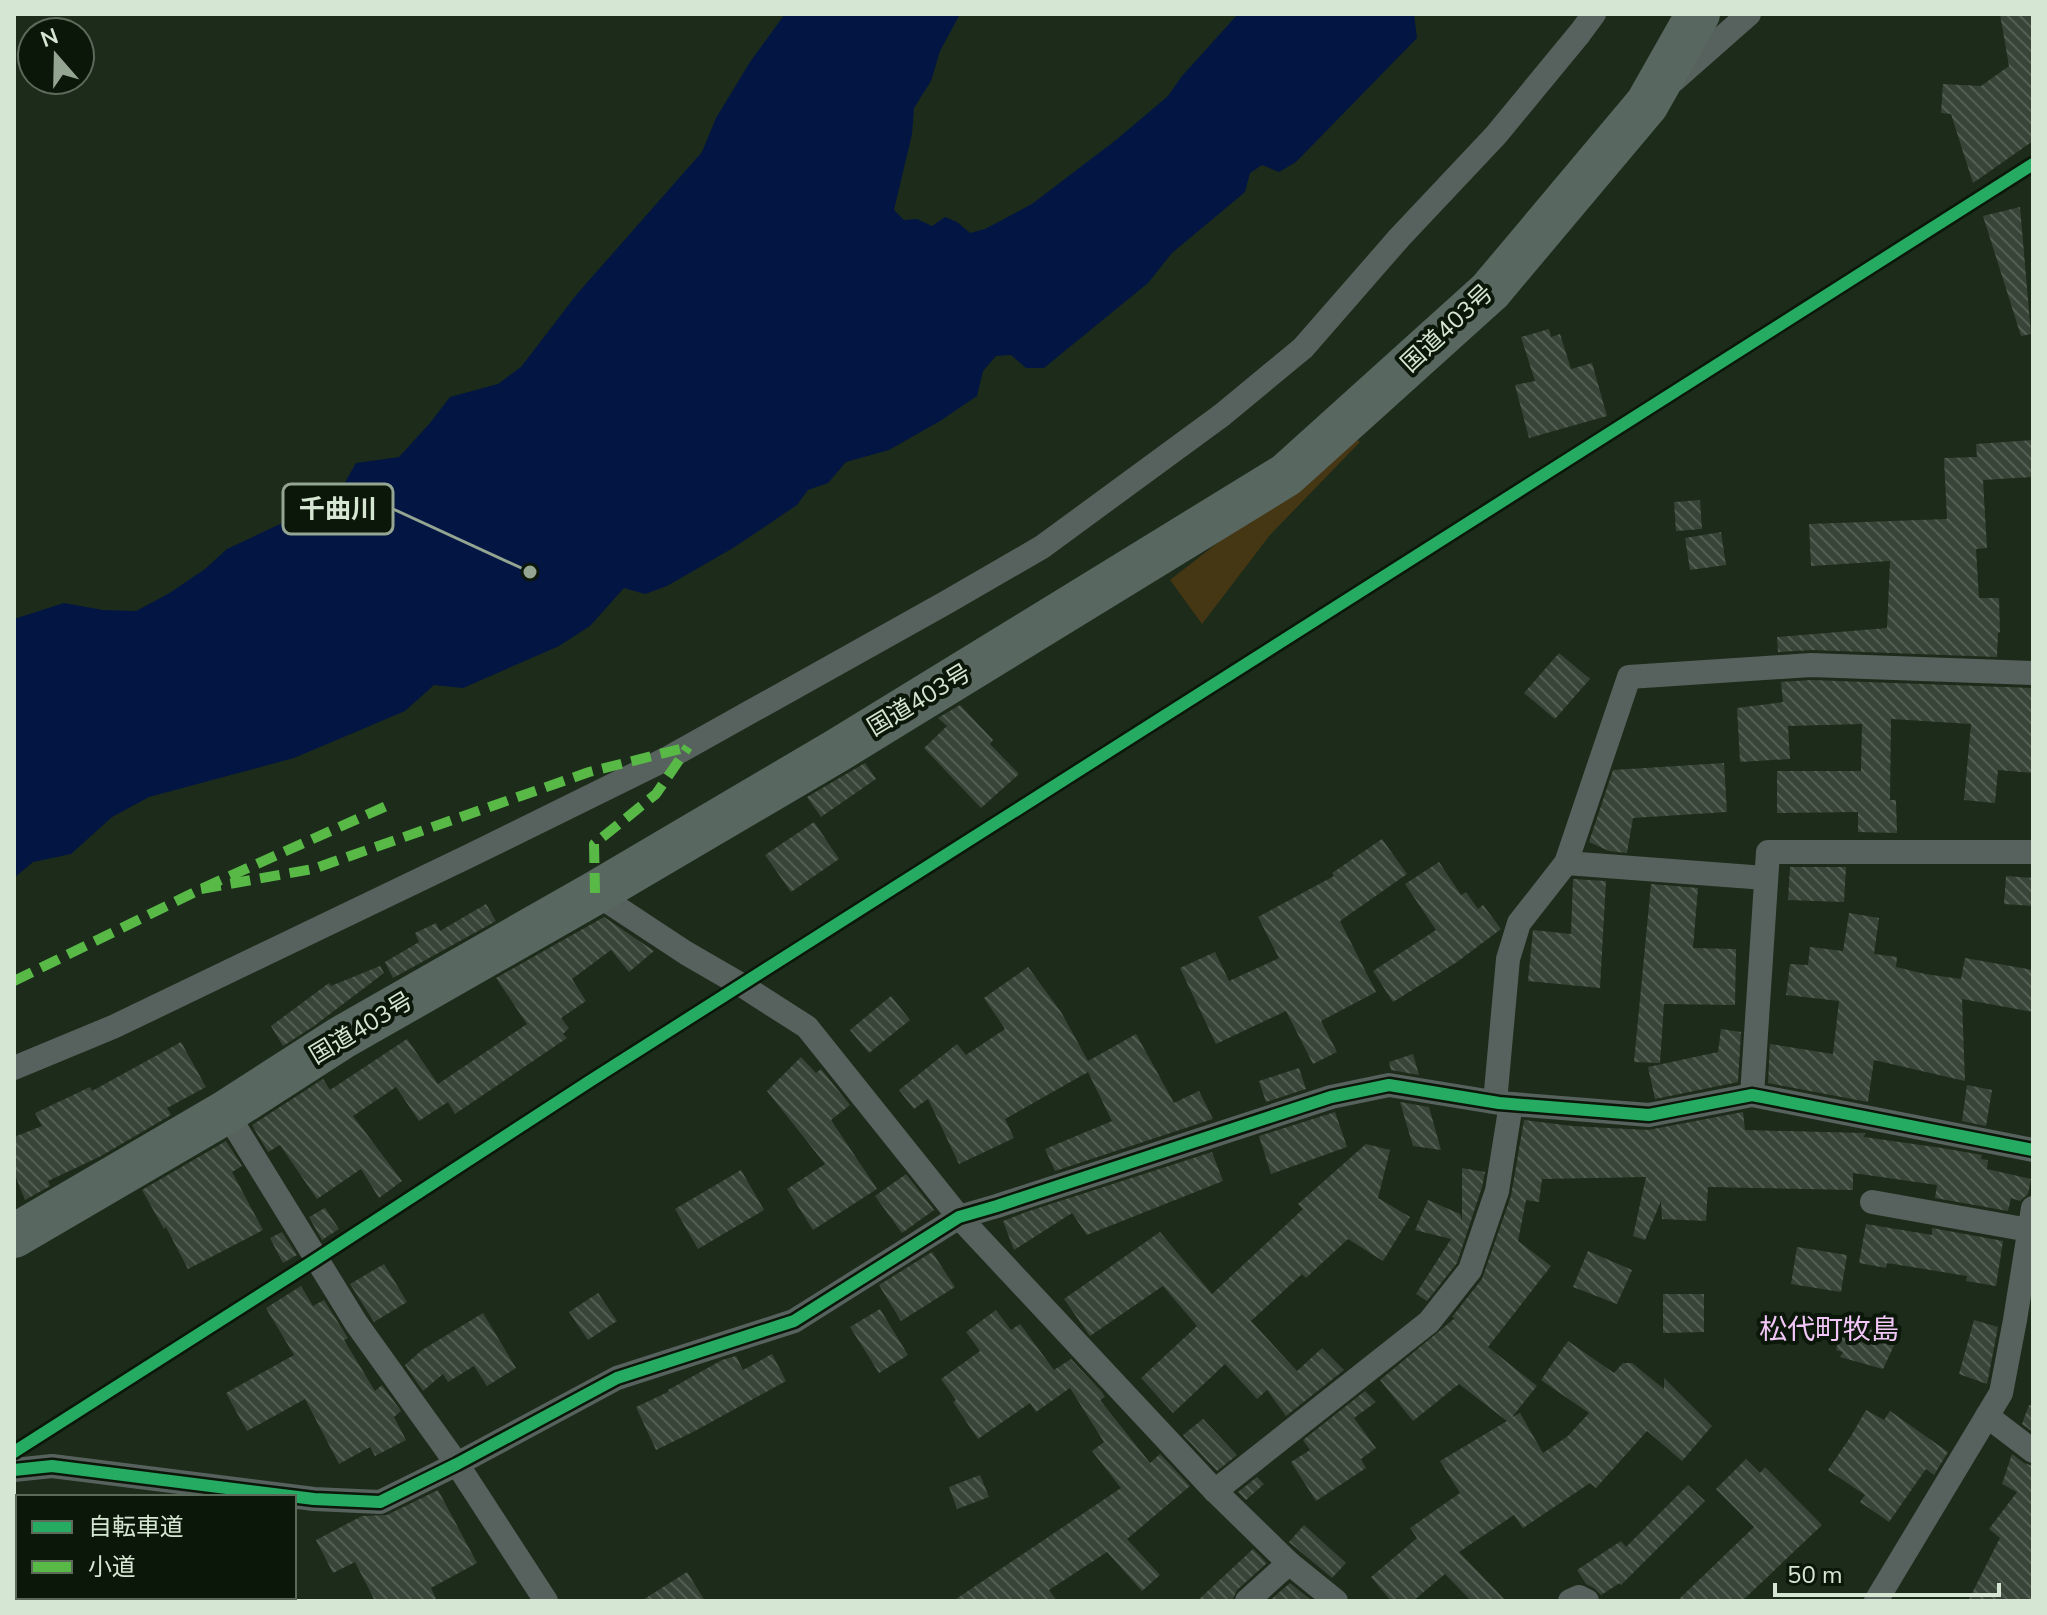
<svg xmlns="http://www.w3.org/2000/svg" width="2047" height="1615" viewBox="0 0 2047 1615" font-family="'Nunito Sans','Noto Sans JP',sans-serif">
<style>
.green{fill:#453614}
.water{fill:#031643}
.building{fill:url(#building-back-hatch)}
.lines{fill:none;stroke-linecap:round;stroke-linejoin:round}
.street{stroke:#57615d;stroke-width:24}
.highway{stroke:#596761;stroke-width:44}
.quiet{stroke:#58b947;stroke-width:10;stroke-dasharray:20 10;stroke-linecap:butt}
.cycleway-casing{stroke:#0b1709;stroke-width:17}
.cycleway{stroke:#26ab63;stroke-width:12}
.labels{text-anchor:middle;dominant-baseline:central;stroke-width:8;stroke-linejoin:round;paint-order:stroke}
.street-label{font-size:24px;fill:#d5e6d2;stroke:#0b1709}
.quarter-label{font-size:28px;fill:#f2c7f8;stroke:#0b1709}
.leader{fill:none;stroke:#94a592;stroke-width:3}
.callout-dot{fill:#94a592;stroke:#0b1709;stroke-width:3}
.callout{fill:#0b1709;stroke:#94a592;stroke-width:3}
.callout-label{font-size:26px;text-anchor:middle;font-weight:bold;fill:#d5e6d2}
</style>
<defs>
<pattern id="building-back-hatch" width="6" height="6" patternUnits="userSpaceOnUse" patternTransform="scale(2)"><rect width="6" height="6" fill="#384437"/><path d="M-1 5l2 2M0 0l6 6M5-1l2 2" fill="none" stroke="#545f53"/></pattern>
</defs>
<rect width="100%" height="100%" fill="#1c2b1a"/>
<path class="green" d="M1353,437L1360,442L1270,535L1202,624L1170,580Z"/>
<path class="water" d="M785,14H960L940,51L931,81L914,108L912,134L894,210L904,220L917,219L932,226L945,217L957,222L970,233L985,229L1032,204L1116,140L1168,96L1182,76L1238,14H1414L1417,38L1296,162L1279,172L1262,165L1250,173L1245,192L1172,253L1148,283L1044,368H1026L1011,355L996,356L983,371L977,396L940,421L889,450L846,462L828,483L808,490L797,505L733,548L667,586L645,594L624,588L590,626L559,646L463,688L434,685L405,711L294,758L149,797L112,817L71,854L33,862L14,878V619L64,603L103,610L136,611L168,594L205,569L227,549L336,498L356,463L399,457L430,423L450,397L498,384L521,367L577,294L702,152L716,118L750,62Z"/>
<g class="building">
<path d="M2000,14H2033V141L1973,183L1951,114L1941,113L1943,84L1981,86L2009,66Z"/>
<path d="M2020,207L2031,334L2021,336L1983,216Z"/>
<path d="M1549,329L1551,337L1560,334L1571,369L1592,363L1607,416L1529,438L1515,385L1535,381L1521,337Z"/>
<path d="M2033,440V477L1983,480L1987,548L1976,549L1979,598H1999L2000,632L1998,633L1997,657L1812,650L1778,652L1777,637L1887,628L1890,561L1811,566L1809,524L1947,519L1944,458L1977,457L1976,444Z"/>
<path d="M1700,500L1702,529L1676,531L1674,502Z"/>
<path d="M1721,532L1726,565L1690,570L1685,538Z"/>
<path d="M1559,653L1590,679L1555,719L1524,693Z"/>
<path d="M1811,680L2033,688V773L1998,770L1995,803L1964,800L1971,724L1891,719L1890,800H1896L1897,833L1858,832V812L1777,813V771H1861L1862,724L1788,726L1790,759L1740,762L1737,708L1783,702L1781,682Z"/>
<path d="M960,705L993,740L990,744L1019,774L981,808L924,748L947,726L938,718Z"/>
<path d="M865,763L876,779L821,817L807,797Z"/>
<path d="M1724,763L1727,812L1633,818L1627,853L1609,851L1589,842L1613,770Z"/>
<path d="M814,822L839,859L791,892L765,855Z"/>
<path d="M1382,839L1407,874L1340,921L1376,992L1321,1021L1337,1052L1313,1064L1286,1011L1216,1044L1180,968L1215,952L1229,981L1279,958L1258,917L1334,876L1332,873Z"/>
<path d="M1439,862L1461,895L1466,892L1478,909L1483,905L1501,929L1457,962L1393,1002L1373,971L1436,930L1405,884Z"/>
<path d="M1790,867H1846L1844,902L1788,900Z"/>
<path d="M2006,876L2033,878V906L2004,904Z"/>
<path d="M1573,879L1606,881L1600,988L1528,981L1533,930L1571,934Z"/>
<path d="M1651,884L1698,888L1693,948L1736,949L1735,1005L1664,1004L1660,1063L1634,1062Z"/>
<path d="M486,904L496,921L393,978L385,962L419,942L415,933L436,923L440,931Z"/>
<path d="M1849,913L1879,918L1874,954L1897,957L1896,967L1925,974L1961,979L1965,958L2033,970V1012L1962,999L1965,1081L1874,1060L1868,1102L1768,1083L1770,1044L1833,1054L1839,1001L1786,995L1790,964L1808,965L1810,947L1843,951Z"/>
<path d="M604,917L654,951L629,972L611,950L572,979L586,1001L561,1018L569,1028L563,1034L567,1038L455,1114L448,1102L419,1121L396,1087L353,1116L402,1181L379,1198L361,1169L317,1199L280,1145L268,1152L252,1125L323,1079L330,1090L407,1039L438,1084L527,1024L496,978Z"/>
<path d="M380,966L384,973L314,1026L283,1046L271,1026L329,983L331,986Z"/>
<path d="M1028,967L1061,1012L1088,1061L1136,1034L1174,1103L1199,1091L1213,1119L1055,1171L1045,1149L1112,1121L1088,1072L1005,1119L1014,1138L959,1164L928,1099L914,1109L899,1090L957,1044L966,1055L1005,1029L984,998Z"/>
<path d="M891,996L910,1020L869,1053L850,1030Z"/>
<path d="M1721,1029L1741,1032L1738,1082L1655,1099L1648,1067L1718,1052Z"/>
<path d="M181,1042L206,1087L167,1108L171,1115L101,1156L48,1181L50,1186L25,1200L14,1172V1137L42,1126L35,1113L90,1087L92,1091Z"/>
<path d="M1413,1054L1419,1075L1391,1070L1389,1062Z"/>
<path d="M801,1057L816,1073L821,1069L850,1105L831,1120L877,1189L813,1230L787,1189L825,1164L767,1091Z"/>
<path d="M1299,1068L1306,1089L1266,1102L1259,1081Z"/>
<path d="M1967,1085L1992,1090L1986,1126L1962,1121Z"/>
<path d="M1400,1102L1429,1107L1441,1150L1413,1146Z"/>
<path d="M1335,1112L1347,1147L1271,1174L1259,1136Z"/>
<path d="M1743,1112L1745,1130L1865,1133L1864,1137L1942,1148L1982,1155L1981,1159L1988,1160L1987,1169L2031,1179L2028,1194L2020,1201L2011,1198L2008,1211L1935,1198L1937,1185L1853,1173V1190L1708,1187L1706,1221L1662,1219L1661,1201L1645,1240L1633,1236L1646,1177L1542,1179L1539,1202L1526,1200L1518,1241L1551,1266L1488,1347L1537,1386L1512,1417L1520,1413L1543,1453L1568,1436L1589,1413L1541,1380L1568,1341L1614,1373L1623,1363H1632L1664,1389V1378L1712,1426L1682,1461L1647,1431L1596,1488L1590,1483L1523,1528L1514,1515L1459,1552L1506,1601H1471L1445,1574L1413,1601H1391L1371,1577L1417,1538L1410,1528L1460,1493L1440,1461L1507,1421L1459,1384L1413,1421L1380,1380L1455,1318L1452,1317L1482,1279L1511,1196L1524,1120L1572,1126L1648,1130Z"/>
<path d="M226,1141L242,1166L232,1172L263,1230L188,1269L166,1227L164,1229L142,1190Z"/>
<path d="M1366,1144L1390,1150L1378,1198L1410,1217L1383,1261L1348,1239L1306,1278L1302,1274L1251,1321L1297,1371L1322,1348L1344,1370L1286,1416L1267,1390L1257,1399L1225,1364L1173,1413L1141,1378L1197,1326L1163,1286L1090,1336L1064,1299L1160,1232L1212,1294L1303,1209L1298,1204Z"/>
<path d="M1212,1152L1223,1181L1087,1235L1072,1213L1014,1250L1003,1221L1026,1212Z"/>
<path d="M1462,1168L1485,1172L1482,1187L1457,1263L1427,1301L1416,1294L1451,1239L1415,1230L1428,1200L1460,1214L1462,1221Z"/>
<path d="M741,1170L764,1210L698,1249L675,1209Z"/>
<path d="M906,1174L934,1210L902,1233L875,1196Z"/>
<path d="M325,1208L339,1229L322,1240L309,1217Z"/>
<path d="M1866,1224L1932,1235V1228L2003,1241L1996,1286L1966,1281L1967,1276L1887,1263L1886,1268L1859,1263Z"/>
<path d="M282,1232L297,1255L283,1263L270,1238Z"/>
<path d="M1797,1247L1847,1255L1841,1292L1791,1284Z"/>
<path d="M1588,1251L1632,1270L1617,1304L1573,1287Z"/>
<path d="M932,1252L955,1287L901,1321L879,1285Z"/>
<path d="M384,1264L407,1302L374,1322L350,1284Z"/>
<path d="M301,1286L313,1306L324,1300L348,1338L344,1340L375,1391L382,1385L401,1411L394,1417L406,1440L375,1456L370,1447L339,1464L305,1399L247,1431L226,1393L294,1355L266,1308Z"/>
<path d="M598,1293L617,1321L588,1340L569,1312Z"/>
<path d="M1663,1294H1704V1332L1663,1333Z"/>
<path d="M880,1309L908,1355L879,1373L850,1327Z"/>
<path d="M996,1310L1011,1330L1020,1324L1054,1370L1071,1359L1102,1392L1105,1397L1100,1400L1150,1463L1160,1454L1190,1486L1127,1539L1160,1575L1142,1591L1107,1552L1049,1590L1057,1601H953L1121,1488L1092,1451L1104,1442L1070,1388L1036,1412L1030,1403L978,1439L953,1402L956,1400L941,1379L980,1351L966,1332Z"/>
<path d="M483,1313L516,1368L487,1386L474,1366L448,1382L443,1374L423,1391L405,1365L422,1350Z"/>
<path d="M1974,1320L1998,1327L1987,1384L1959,1374Z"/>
<path d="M1844,1322L1898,1337L1883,1369L1840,1357L1843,1352L1836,1350Z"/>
<path d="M772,1354L786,1381L693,1432L656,1450L636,1407L668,1392V1390L722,1360L736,1356L743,1370Z"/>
<path d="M1365,1391L1376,1402L1354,1418L1376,1448L1361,1459L1366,1468L1316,1501L1291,1462L1310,1450L1303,1440Z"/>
<path d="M2029,1405L2033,1406V1432L2022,1424Z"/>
<path d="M1866,1410L1884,1420L1890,1411L1948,1452L1934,1475L1926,1469L1889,1522L1860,1502L1865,1495L1828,1470L1851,1436Z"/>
<path d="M1203,1419L1237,1455L1217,1471L1183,1435Z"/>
<path d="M2012,1454L2024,1463L2033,1466V1601H1968L2000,1538L1989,1529L2017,1492L2002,1484Z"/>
<path d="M1746,1459L1760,1473L1765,1467L1822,1525L1742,1601H1677L1754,1527L1716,1489Z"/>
<path d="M980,1475L989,1497L957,1509L949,1487Z"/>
<path d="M1257,1477L1264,1484L1246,1500L1238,1492Z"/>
<path d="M1688,1485L1705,1501L1621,1585L1620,1583L1601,1595L1594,1588L1586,1584L1577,1570L1621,1541L1626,1547Z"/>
<path d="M438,1490L477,1563L431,1588L437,1601H375L355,1562L333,1573L316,1540L362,1516L387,1515Z"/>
<path d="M1304,1525L1346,1563L1332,1578L1289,1542Z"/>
<path d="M1253,1549L1267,1563L1237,1590L1232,1601H1197Z"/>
<path d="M687,1572L705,1601H641Z"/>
<path d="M1290,1583L1311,1600L1269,1601Z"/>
</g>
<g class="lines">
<g class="street">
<path d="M1673,81L1749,14"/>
<path d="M1566,863L1765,878"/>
<path d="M595,893L686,953L743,986L807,1027L959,1217L1215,1491L1289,1563L1336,1601"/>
<path d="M14,1068L113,1027L469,856L668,758L947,602L1042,547L1222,415L1303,348L1399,238L1496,135L1580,33L1594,14"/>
<path d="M1752,1095L1768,852H2033"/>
<path d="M1495,1102L1508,959L1519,923L1566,863L1629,677L1811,665L2033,673"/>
<path d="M226,1112L356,1323L457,1464L546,1601"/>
<path d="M1872,1202L2029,1230"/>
<path d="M1987,1416L2033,1451"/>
<path d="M14,1470L52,1466L314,1499L380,1502L457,1464L617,1378L794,1321L959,1217L997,1206L1331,1097L1389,1085L1499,1103L1649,1115L1752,1095L2033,1150"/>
<path d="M1215,1491L1429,1322L1470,1270L1497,1191L1511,1104"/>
<path d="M1247,1601L1289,1563"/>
<path d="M1570,1601L1579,1597L1587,1601"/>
<path d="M1876,1601L2001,1393L2015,1320L2033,1208"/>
</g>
<path class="highway" d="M14,1236L226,1112L341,1038L595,893L838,750L1286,475L1490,291L1647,104L1698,14"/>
<g class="quiet">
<path d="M201,889L313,869L589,772L688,747"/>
<path d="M595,893L594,844L656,794L688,747"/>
<path d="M14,981L201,889L393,803"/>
</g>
<defs>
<g id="cycleway">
<path d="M14,1452L315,1260L590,1081L2033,164"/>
<path d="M14,1470L52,1466L314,1499L380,1502L457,1464L617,1378L794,1321L959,1217L997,1206L1331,1097L1389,1085L1499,1103L1649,1115L1752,1095L2033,1150"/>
</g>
</defs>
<use href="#cycleway" class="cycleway-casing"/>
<use href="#cycleway" class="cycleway"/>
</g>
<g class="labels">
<g class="street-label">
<text transform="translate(1447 328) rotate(-43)">国道403号</text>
<text transform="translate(919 700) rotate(-31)">国道403号</text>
<text transform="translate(361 1028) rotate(-31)">国道403号</text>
</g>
<g class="quarter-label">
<text x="1829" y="1330">松代町牧島</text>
</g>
</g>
<path class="leader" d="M530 572L393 509"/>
<circle class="callout-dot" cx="530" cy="572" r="8"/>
<rect class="callout" x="283" y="484" width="110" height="50" rx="8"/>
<g class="callout-label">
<text x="338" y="518">千曲川</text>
</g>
<rect width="2047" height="1615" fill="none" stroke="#d5e6d2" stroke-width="32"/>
<rect x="16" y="1495" width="280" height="104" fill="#0b1709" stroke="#5c6a59" stroke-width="2"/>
<rect x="32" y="1521" width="40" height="12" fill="#26ab63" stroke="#5c6a59" stroke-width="2"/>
<text x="88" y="1535" font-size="24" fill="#d5e6d2">自転車道</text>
<rect x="32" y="1561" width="40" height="12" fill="#58b947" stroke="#5c6a59" stroke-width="2"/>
<text x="88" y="1575" font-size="24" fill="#d5e6d2">小道</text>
<g transform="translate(56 56) rotate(340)"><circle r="38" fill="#0b1709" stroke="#5c6a59" stroke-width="2"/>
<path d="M0-6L14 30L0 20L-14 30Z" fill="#94a592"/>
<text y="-12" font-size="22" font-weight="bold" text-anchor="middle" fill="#d5e6d2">N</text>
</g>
<path d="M1775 1583v12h224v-12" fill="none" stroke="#d5e6d2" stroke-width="4"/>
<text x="1787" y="1583" font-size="24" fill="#d5e6d2" stroke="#0b1709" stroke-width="6" paint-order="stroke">50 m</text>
</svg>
